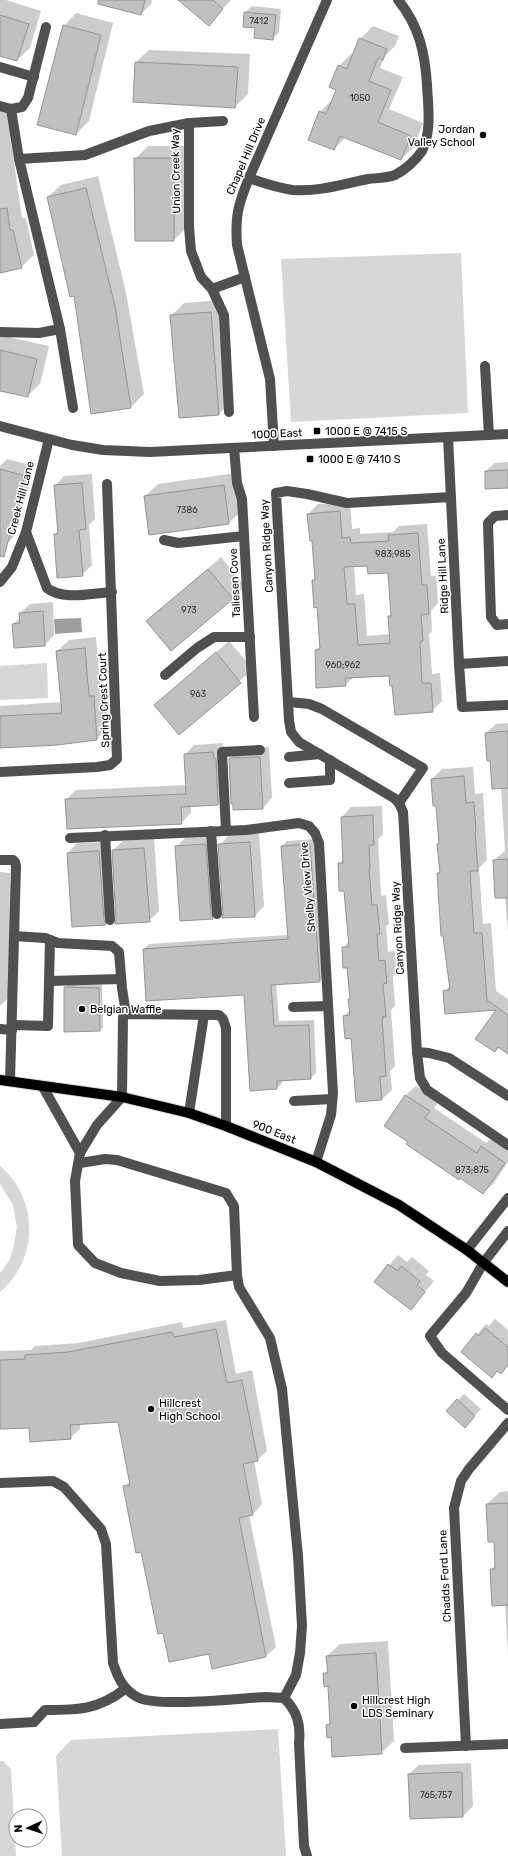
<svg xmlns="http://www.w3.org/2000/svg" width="508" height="1856" viewBox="0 0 508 1856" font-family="Rubik,sans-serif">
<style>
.green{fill:#d7d7d7}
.water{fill:#9e9e9e}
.shadow{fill:#0003;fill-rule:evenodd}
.building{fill:#c0c0c0;stroke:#949494;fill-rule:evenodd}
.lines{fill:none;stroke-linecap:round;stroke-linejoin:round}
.major-casing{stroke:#dbdbdb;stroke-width:12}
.minor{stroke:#505050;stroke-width:10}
.major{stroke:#000;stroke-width:10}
.poi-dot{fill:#000;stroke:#fff;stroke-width:1.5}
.labels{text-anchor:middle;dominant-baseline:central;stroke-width:3;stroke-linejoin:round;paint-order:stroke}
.number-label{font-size:9px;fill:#303030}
.poi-label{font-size:11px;fill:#000;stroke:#fff;text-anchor:start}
.street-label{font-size:11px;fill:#000;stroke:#fff}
</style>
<rect width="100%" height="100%" fill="#fff"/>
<g class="green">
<path d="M461,253L468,413L291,422L281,259Z"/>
<path d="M47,663L48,698L0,700V666Z"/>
<path d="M0,1166C39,1199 39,1259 0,1292V1273L9,1261L13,1250L17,1227L13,1205L0,1184Z"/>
<path d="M278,1729L286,1856H62L56,1756L71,1740Z"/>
<path d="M0,1761H3L11,1769L16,1856H0Z"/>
</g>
<path class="water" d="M81,618L82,632L55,634L54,619Z"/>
<g class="shadow">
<path d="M0,0H6L41,11L30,48L17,60L0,55Z"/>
<path d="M101,0H152L151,4L141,14Z"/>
<path d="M180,0H231L209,24Z"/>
<path d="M252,6L281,9L279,32L273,39L256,27L244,26L245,12Z"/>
<path d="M76,13L113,23L89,121L76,134L64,26Z"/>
<path d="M373,26L399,36L395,46L385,56L380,68L403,77L389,109L423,123L414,147L401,159L346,137L334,149L320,112L333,99L337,89L339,66L352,53L354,54L360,39Z"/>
<path d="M149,50L250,54L248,94L235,107L136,62Z"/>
<path d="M6,108L22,218H26L34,255L21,267L0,272V109Z"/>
<path d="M148,146H186L187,227L174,240H136L135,159Z"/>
<path d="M98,176L126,293L144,394L131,407L92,413L75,295L48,197L61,185Z"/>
<path d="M223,300L231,401L219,414L171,316L184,303Z"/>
<path d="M0,335L49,346L40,384L27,396L0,390Z"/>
<path d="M7,459L34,466L16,534L7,544L0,542V466Z"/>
<path d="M508,462V487L486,471L495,463Z"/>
<path d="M236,473L242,510L229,523L150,534L145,496L158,484Z"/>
<path d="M92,474L95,519L89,525L92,565L82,575L55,534L58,530L55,486L64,476Z"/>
<path d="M350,502L352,529L360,528V534L393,532L399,526L427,524L431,576H436L438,603L431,611L432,631L429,634L432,674L440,673L442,701L432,711L393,685L390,675L354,677L345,685L316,650L321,645L318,606L313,580L316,577L313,540L308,514L318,504ZM368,564L388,572L392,614L389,617L390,634L367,636L364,594L356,595L354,566Z"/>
<path d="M221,557L245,586L232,598L147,621Z"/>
<path d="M53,602L54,635L45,645L13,624L21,617L20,613L30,604Z"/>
<path d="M96,637L100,685H105L108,728L97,739L0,747V706L62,702L57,651L69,640Z"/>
<path d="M229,641L253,669L179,733L155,705Z"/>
<path d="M508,723V932L505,897L494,860L505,851L501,787L491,759L486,733L496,724Z"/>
<path d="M223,743L227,794L218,804L191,806V813L181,823L66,800L76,790L186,785L185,755L194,745Z"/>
<path d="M269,747L272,798L263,808L230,759L240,749Z"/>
<path d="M473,767L475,794L483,793L487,860L479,868L483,924L491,923L496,991L508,999V1053L499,1046L494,1051L498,1009L444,991L450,986L438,873L440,871L437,805L432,779L442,769Z"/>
<path d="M382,806L383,834L378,839L381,896L386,895L389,924L386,926L388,952L395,951L396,973L393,976L395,1006L391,1010L395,1066L390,1071L392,1090L382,1099L352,1037L344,1016L350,1010L349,1000L351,998L348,966L343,948L349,941L345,889L339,864L344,859L342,817L351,807Z"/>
<path d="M259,833L264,906L255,916L220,845L229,835Z"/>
<path d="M215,836L220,904L222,908L212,918L176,847L186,837Z"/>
<path d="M154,838L159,911L149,921L113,850L123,841Z"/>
<path d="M315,839L325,976L319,981L276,984L279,1021L314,1020L316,1073L311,1078L282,1079V1083L277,1088L251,1090L245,994L147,1000L144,949L149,944L288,935L282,846L287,841Z"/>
<path d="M109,842L113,910L115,914L105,924L68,853L77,843Z"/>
<path d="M0,872L10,873L9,997L0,1006Z"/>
<path d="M68,985H102L103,1027L100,1030L65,1031V988Z"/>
<path d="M416,1086L439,1101L434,1108L486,1143L492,1138L508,1149V1162L493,1184L483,1193L386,1126L406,1095Z"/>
<path d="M398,1255L407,1262L412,1257L429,1271L426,1275L434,1281L411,1309L376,1281Z"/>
<path d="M495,1319L508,1330V1365L501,1373L462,1352L486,1324L489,1326Z"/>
<path d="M226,1320L236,1374L252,1370L267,1451L257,1460L254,1461L262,1504L253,1514L249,1515L276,1647L266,1656L210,1653L164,1632L124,1487L130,1481L119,1421L80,1423V1429L70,1438L30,1426L0,1428V1351L31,1350L35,1346L79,1343L182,1322L183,1328Z"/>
<path d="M464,1394L481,1409L471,1420L458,1400Z"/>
<path d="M508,1491V1655L505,1605L491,1569L496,1565L495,1541L487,1504L500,1492Z"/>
<path d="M388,1641L394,1741L381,1753L332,1736L327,1725L331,1721L329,1685L324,1674L328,1670L327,1656L340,1644Z"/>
<path d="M471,1763L473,1806L463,1816L409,1774L419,1765Z"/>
</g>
<g class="building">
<path d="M98,0H145L141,15L98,4Z"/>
<path d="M178,0H213L223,9L209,26Z"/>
<path d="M244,12L276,15L273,40L254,38L255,28L243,27Z"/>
<path d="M0,15L29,24L17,61L0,56Z"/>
<path d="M63,25L101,35L76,135L37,125Z"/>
<path d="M359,38L387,49L383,60L378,58L369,81L391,90L378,122L411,136L401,160L340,136L334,150L308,140L319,111L326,114L336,90L329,87L338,65L347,69Z"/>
<path d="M135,62L238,67L235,108L133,102Z"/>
<path d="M134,158H174V241H135Z"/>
<path d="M86,188L115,306L131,408L91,414L74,296L70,297L47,197Z"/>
<path d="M7,208L10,230H13L22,268L0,273V209Z"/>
<path d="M211,312L219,415L179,418L170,315Z"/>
<path d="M0,350L37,359L28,397L0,391Z"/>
<path d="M0,469L25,476L4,557L0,556Z"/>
<path d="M508,470V488L485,489V471Z"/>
<path d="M82,483L86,529L79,530L83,576L57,578L54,534H58L54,485Z"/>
<path d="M224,485L229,524L149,535L144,496Z"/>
<path d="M340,511L342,538L350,537L351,543L389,541L388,535L418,533L422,585H427L429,614L421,615L423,641L420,642L422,683H431L433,712L395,715L392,686H390L389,676L345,678L346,686L316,688L315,650L320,649L317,607L314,608L312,580H315L312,541H310L307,514ZM367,566L368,574L388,573L391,616H388L390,643L358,645L355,604H347L344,567Z"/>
<path d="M208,569L233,599L171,651L146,621Z"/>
<path d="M43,611L45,646L14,648L12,624L20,623L19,613Z"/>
<path d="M85,648L89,696H94L97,740L57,745L0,748V716L62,713L56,651Z"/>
<path d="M216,652L241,683L179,735L154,705Z"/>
<path d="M508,731V788L492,789L490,761H487L485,733Z"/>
<path d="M213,752L214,759H216L218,805L181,807L182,824L67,829L65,799L186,794L184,754Z"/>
<path d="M260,757L263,809L233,810V804H231L229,758Z"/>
<path d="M464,776L466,803L474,802L476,832H475L478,871H470L474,933H482L487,1000L508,1015V1054L498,1047L495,1052L475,1039L496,1010L445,1014L443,991L450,990L443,936H441L437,873H440L437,844H439L436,806H433L431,779Z"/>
<path d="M373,815L374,845H369L370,869H369L372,905H377L380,934H377L379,961L385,960L387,983L383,984L386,1017H382L386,1076L380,1077L382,1100L356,1102L351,1038L345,1039L343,1016L350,1015L348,999H350L347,968H343L342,947H349L344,891H339L338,863H343L341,817Z"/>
<path d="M250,842L255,917L222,918L223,914L218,844Z"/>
<path d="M204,844L206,845L211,914L213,919L180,921L175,846Z"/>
<path d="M310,844L320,982L271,985L274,1026L309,1025L311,1079L277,1081V1089L250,1091L244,995L146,1001L143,949L288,939L281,846Z"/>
<path d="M144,848L150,922L115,924L116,920L112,850Z"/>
<path d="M95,851H99L104,920L106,925L72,927L67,853Z"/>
<path d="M508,859V898H495L493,860Z"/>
<path d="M64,987L99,988L100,1031L64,1032Z"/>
<path d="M405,1095L430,1111L425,1118L477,1153L481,1146L505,1163L483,1194L460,1178L459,1180L406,1144L408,1142L384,1126Z"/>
<path d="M388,1264L398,1271L401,1266L420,1281L417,1285L425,1292L411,1310L374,1282Z"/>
<path d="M485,1328L508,1347V1365L501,1374L497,1371L492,1378L461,1352L476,1333L479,1336Z"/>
<path d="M216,1329L227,1383L242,1380L258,1461L243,1464L253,1515L239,1518L266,1657L212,1669L209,1654L169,1662L163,1633L158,1634L141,1552L136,1553L123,1486L130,1485L118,1422L70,1425L71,1439L30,1442L29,1428L0,1429V1360L25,1359V1355L68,1352L172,1332L174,1337Z"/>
<path d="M457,1399L475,1416L465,1428L446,1411Z"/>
<path d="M508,1503V1605L492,1606L490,1569H495L494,1542H488L486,1504Z"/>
<path d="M376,1653L382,1754L332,1757L331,1737L327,1738L326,1725L330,1724L328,1686L324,1687L323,1673H328L326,1656Z"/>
<path d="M462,1772L463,1817L410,1819L408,1774Z"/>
</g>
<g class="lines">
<defs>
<path id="major" d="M0,1080L122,1097L189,1113L226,1126L316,1162L399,1205L467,1250L508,1282"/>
</defs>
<use href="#major" class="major-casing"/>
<g class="minor">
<path d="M0,67L34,77"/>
<path d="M0,106L11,109L22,107L28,98L46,27"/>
<path d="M11,109L19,159L60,329L73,408"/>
<path d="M189,123L223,121"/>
<path d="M19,159L85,155L149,131L189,123V227L191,251L201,277L212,289L245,277"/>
<path d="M249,178C263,183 278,188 293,190C319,192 343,184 368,179C377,178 387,178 395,175C405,170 416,160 422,151C432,131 428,106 427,85C425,53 419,25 398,0"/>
<path d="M212,289L224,315L229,412"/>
<path d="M0,332L39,333L60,329"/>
<path d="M485,366L489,435"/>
<path d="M0,426L72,445L103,450L150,452L508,434"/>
<path d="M448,437L459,664L508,661"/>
<path d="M274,446L270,379L237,245C235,216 238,205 249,178L327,0"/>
<path d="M234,448L237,483L242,499L254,717"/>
<path d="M451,497L347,503L307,494L287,491L276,493L289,720L291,732L299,742L394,798L399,803L403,812L417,1052L429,1053L449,1058L508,1096"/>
<path d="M508,515L495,516L488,523L491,617L497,625L508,624"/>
<path d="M26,532L47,588C63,601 92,593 112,592"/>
<path d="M164,540L178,543L244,536"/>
<path d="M0,582L12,567L26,532L49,439"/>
<path d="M459,664L462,707L508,705"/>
<path d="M165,675L197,648L214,637H250"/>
<path d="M289,702L309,704L322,709L423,768L399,803"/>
<path d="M289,757L320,754"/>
<path d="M0,772L97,767L110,765L117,759L107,484"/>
<path d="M289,783L330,780V760"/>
<path d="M211,831L217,914"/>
<path d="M226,831L222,752L260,750"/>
<path d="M105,835L110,920"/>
<path d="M70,838L246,830L299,823L309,826L315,833L319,843L333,1093L331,1115L316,1162"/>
<path d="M0,860H13L15,862L16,866L10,1081"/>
<path d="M14,936L45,938L58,943L112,946L119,952L122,988L126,1014"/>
<path d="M49,981L121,979"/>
<path d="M293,1007L328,1006"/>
<path d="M12,1025L48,1026L50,940"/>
<path d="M0,1029L12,1030"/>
<path d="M417,1052L420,1078L427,1090L508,1145"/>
<path d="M43,1087L80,1153L97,1125L122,1097L123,1017L126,1014L219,1015L223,1019L226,1028V1126"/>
<path d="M294,1101L332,1099"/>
<path d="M189,1113L204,1015"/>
<path d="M80,1163L105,1159L117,1160L226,1193L234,1206L237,1275L199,1280L160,1281L121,1273L95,1263L78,1245L75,1181L80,1153"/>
<path d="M508,1231L484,1262L466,1293L430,1336L442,1353L508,1410"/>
<path d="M467,1250L508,1198"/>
<path d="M237,1275L239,1287L270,1338L282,1389L298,1556L302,1626L300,1653L296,1675L284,1698C297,1711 301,1724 299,1743L304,1846L307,1856"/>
<path d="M0,1483L53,1481L64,1487L101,1529L106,1544L113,1663C118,1678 123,1689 137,1697C156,1708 240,1698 266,1697L284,1698"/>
<path d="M0,1724L34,1722L45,1710C78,1710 98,1710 125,1689"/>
<path d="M466,1746L454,1508L461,1481L469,1469L508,1423"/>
<path d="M405,1748L508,1744"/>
</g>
<use href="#major" class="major"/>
</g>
<g class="poi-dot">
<circle cx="483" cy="135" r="4"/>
<rect x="313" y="427" width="8" height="8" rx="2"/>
<rect x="306" y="455" width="8" height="8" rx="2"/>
<circle cx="82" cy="1009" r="4"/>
<circle cx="151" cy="1409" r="4"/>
<circle cx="354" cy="1706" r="4"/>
</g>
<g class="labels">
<g class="number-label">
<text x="259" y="21">7412</text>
<text x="360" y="98">1050</text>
<text x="187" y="510">7386</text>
<text x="393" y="554">983;985</text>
<text x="189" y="610">973</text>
<text x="343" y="665">960;962</text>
<text x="198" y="694">963</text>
<text x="472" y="1170">873;875</text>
<text x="436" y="1795">765;757</text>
</g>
<g class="poi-label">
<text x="475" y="129" text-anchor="end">Jordan<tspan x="475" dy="13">Valley School</tspan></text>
<text x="325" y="431">1000 E @ 7415 S</text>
<text x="318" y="459">1000 E @ 7410 S</text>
<text x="90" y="1009">Belgian Waffle</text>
<text x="159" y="1403">Hillcrest<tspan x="159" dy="13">High School</tspan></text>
<text x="362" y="1700">Hillcrest High<tspan x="362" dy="13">LDS Seminary</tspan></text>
</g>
<g class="street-label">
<text transform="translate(246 156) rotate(-67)">Chapel Hill Drive</text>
<text transform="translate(176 171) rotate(-91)">Union Creek Way</text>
<text transform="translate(277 434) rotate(-3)">1000 East</text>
<text transform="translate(21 498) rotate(-75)">Creek Hill Lane</text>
<text transform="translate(267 546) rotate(-93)">Canyon Ridge Way</text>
<text transform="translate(443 576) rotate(-93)">Ridge Hill Lane</text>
<text transform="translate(235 583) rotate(-93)">Taliesen Cove</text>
<text transform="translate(104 700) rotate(-92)">Spring Crest Court</text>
<text transform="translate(308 887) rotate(-95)">Shelby View Drive</text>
<text transform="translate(398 928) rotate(-93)">Canyon Ridge Way</text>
<text transform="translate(274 1132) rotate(22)">900 East</text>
<text transform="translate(445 1576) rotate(-93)">Chadds Ford Lane</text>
</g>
</g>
<g transform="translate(28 1828) rotate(267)"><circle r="19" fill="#ffffff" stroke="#999999"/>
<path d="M0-3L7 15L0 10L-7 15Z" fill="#000000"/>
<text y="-6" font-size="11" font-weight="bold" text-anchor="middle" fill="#000000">N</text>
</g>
</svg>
